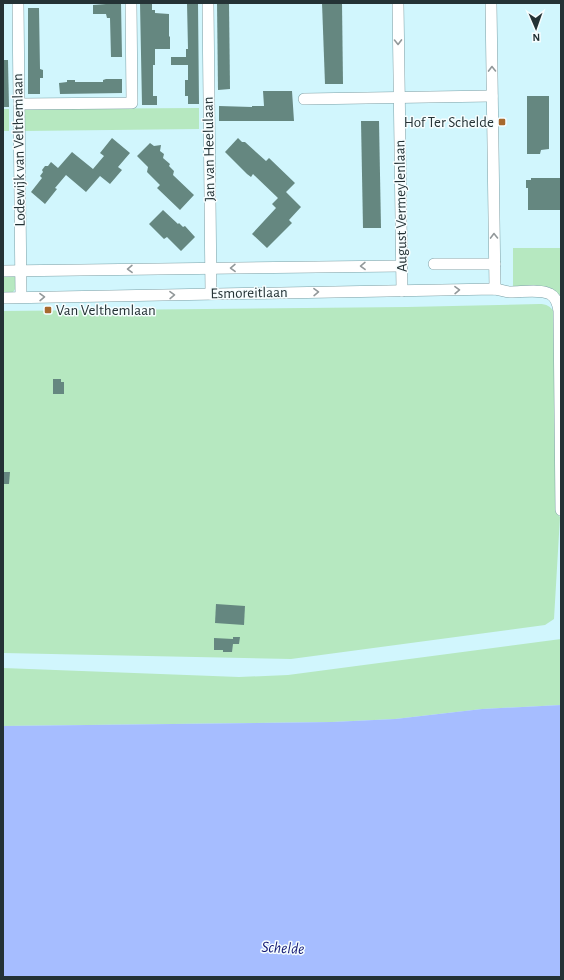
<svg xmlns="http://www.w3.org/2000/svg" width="564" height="980" viewBox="0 0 564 980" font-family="'Alegreya Sans',sans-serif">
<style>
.green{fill:#b6e8c0}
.water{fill:#a6bdff}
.building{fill:#658780}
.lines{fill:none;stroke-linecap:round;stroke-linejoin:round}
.minor-casing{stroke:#7da0a6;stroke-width:12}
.minor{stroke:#fff;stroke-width:11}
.oneway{stroke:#92989a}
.poi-dot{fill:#a7692e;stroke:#f6fdfe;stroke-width:1.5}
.labels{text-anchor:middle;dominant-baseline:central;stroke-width:3;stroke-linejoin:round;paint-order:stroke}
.poi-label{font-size:15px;fill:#243235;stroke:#f6fdfe;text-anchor:end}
.street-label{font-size:15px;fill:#243235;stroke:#f6fdfe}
.water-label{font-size:16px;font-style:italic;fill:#131974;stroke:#f6fdfe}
</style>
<rect width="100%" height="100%" fill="#d1f6fd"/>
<g class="green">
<path d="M199,108V129L24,131V109Z"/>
<rect x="3" y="109" width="6" height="22"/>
<path d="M513,248H561V296L549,287L513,286Z"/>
<path d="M3,276H13L15,277L16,288L13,292L3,293Z"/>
<path d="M539,304C547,304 550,306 555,313L557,513L560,517L554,619L545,625L291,659L3,653V311L407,307Z"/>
<path d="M561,639V705L482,709L395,719L332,722L3,726V668L239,677L288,675Z"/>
</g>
<path class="water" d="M561,705V977H3V726L332,722L395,719L482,709Z"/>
<g class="building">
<path d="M106,3H121L122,57H111L110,18H107L106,14H93V5L106,4Z"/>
<path d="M140,3H152V10H155V13L169,14V37L170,36V49H155V65H153V96H157V105H142Z"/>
<path d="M187,3H198L199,104H188V96H185V80H188V65H171V57H186V49H188Z"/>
<path d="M217,3H229L230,89L218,90Z"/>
<path d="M322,3H342L343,84H325Z"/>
<path d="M28,8H39L40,69L43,70V78H40V94H28Z"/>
<path d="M3,60H8L9,107H3Z"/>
<path d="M106,79H122V93L60,94L59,83L67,82V80H75V82H103V80Z"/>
<path d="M263,91H292L294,121H219V106L252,107V106H264Z"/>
<path d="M527,96H549V149L541,150L540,154H527Z"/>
<path d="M361,121H379L381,228H363Z"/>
<path d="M112,138L130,153L118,167L122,170L110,184L100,176L86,192L66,175L55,188L57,189L45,204L31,192L42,178L40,176L43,172L42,170L45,166H48L51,162L58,168L72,152L93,169L104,156L100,153Z"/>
<path d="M238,138L242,142H245L266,161L269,158L295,183L286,192L301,207L289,220L292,223L267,248L252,234L276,208L272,204L278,198L253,174L251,177L247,174L225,152Z"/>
<path d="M150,143L154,146L161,145L160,151L164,154L163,158L170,164L169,166L174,171L173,175L194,195L180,210L157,188L160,185L147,172L148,167L137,156Z"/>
<path d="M531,178H561V210H528V188H526V180H531Z"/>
<path d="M163,210L178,224L179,223L183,227L185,226L195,237L181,251L167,237L164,239L149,224Z"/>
<path d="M53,379H61V382H64V394H53Z"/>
<path d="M3,472H10L9,484H3Z"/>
<path d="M216,604L245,606L244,625L215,623Z"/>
<path d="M233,637H240L239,644H233L232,652H223V650H214V638L233,639Z"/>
</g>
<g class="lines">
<defs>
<g id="minor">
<path d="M18,3L21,297"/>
<path d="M208,3L211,294"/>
<path d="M398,3L402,291"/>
<path d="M491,3L495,289"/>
<path d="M304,99L492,96"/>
<path d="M19,104L132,103L131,3"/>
<path d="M434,264H495"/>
<path d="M3,271L402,266"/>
<path d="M3,298L495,289C501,290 506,292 511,292C522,292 541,289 550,294C556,297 558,304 559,311L561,510"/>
</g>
</defs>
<use href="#minor" class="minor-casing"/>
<use href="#minor" class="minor"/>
</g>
<defs><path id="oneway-chevron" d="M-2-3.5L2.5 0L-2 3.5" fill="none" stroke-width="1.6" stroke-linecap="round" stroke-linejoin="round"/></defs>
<g class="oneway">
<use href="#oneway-chevron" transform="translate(398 42) rotate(89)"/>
<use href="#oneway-chevron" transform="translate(492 69) rotate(-91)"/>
<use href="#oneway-chevron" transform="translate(494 236) rotate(-91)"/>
<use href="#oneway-chevron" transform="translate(363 266) rotate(179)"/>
<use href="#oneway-chevron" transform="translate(233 268) rotate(179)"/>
<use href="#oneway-chevron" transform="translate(130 269) rotate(179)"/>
<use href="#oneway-chevron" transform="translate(457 290) rotate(-1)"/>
<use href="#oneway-chevron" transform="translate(316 292) rotate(-1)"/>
<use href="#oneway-chevron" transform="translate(172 295) rotate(-1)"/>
<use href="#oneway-chevron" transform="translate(42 297) rotate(-1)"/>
</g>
<g class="poi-dot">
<rect x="498" y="118" width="8" height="8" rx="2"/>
<rect x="44" y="306" width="8" height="8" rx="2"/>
</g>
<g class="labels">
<g class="poi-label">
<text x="494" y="122">Hof Ter Schelde</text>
<text x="56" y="310" text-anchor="start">Van Velthemlaan</text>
</g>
<g class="street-label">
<text transform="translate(209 149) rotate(-91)">Jan van Heelulaan</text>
<text transform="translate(19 150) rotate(-91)">Lodewijk van Velthemlaan</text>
<text transform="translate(401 206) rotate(-91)">August Vermeylenlaan</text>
<text transform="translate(249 293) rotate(-1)">Esmoreitlaan</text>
</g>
<g class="water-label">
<text transform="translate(283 948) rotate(3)">Schelde</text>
</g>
</g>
<rect width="564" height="980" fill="none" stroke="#243235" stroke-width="8"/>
<g transform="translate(536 28) rotate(178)" stroke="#f6fdfe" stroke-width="3" paint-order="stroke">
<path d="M0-3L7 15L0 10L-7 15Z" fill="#243235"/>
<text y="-6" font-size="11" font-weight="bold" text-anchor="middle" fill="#243235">N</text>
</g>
</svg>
